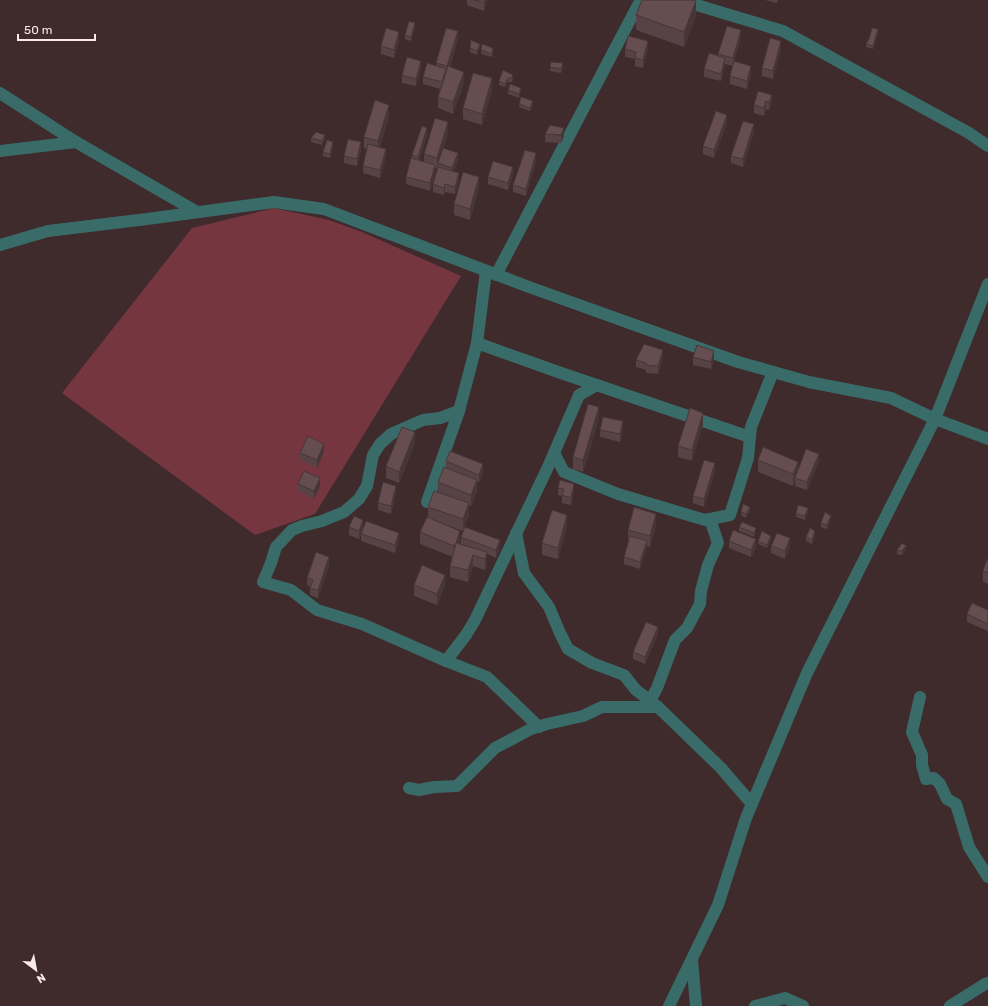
<svg xmlns="http://www.w3.org/2000/svg" width="988" height="1006" viewBox="0 0 988 1006" font-family="Rubik,sans-serif">
<style>
.green{fill:#753640}
.lines{fill:none;stroke-linecap:round;stroke-linejoin:round}
.minor{stroke:#396c69;stroke-width:12}
.wall{fill:#574245}
.shaded-wall{fill:#473638}
.building{fill:#654d50;stroke:#473638}
</style>
<rect width="100%" height="100%" fill="#3f2a2c"/>
<path class="green" d="M274,208L329,220L362,232L461,276L315,514L255,535L62,393L192,228Z"/>
<g class="lines">
<g class="minor">
<path d="M680,0L783,31L969,133L988,146"/>
<path d="M0,93L76,142L197,212"/>
<path d="M0,151L76,142"/>
<path d="M0,245L48,231L147,219L274,202L324,209L529,287L738,362L809,382L891,398L935,419L988,439"/>
<path d="M496,275L638,5L649,0"/>
<path d="M477,343L561,373L750,437"/>
<path d="M459,411L440,418L423,420L391,434L380,444L373,455L367,486L359,499L344,512L322,521L302,526L292,530L276,547L271,563L263,582L291,590L317,610L362,624L446,661L487,677L539,727"/>
<path d="M554,453L564,472L618,494L705,520L730,515L748,458L751,427L773,372"/>
<path d="M427,502L459,411L477,343L486,271"/>
<path d="M516,533L524,573L549,607L560,633L568,649L592,663L624,675L636,690L658,707L721,768L752,804"/>
<path d="M446,661L466,635L475,620L548,467L579,395L597,385"/>
<path d="M920,697L912,732L922,755V765L926,779L934,778L940,784L947,799L956,804L969,847L988,877"/>
<path d="M650,701L657,688L675,640L687,628L700,604L701,591L708,565L718,543L710,519"/>
<path d="M409,788L419,790L434,787L457,786L495,748L531,729L547,724L583,716L602,707H658"/>
<path d="M692,960L696,1006"/>
<path d="M669,1006L718,905L746,818L807,673L935,419L988,284"/>
<path d="M755,1006L785,998L803,1006"/>
<path d="M950,1006L985,984L988,983"/>
</g>
</g>
<g class="wall">
<path d="M467,0H487L484,11L467,5Z"/>
<path d="M765,0H778L777,3Z"/>
<path d="M636,15L696,16L684,47L636,30Z"/>
<path d="M415,26L411,41L405,39V35Z"/>
<path d="M878,33L873,49L866,47V44Z"/>
<path d="M741,38L734,61L751,74L747,89L730,84V76L733,66L725,64L721,81L704,77V69L718,56V54Z"/>
<path d="M458,39L450,67L464,83L453,114L438,108V97L440,89L423,84V77L436,66V63Z"/>
<path d="M399,40L394,58L381,54V46Z"/>
<path d="M480,47L477,55L470,52V48Z"/>
<path d="M648,48L643,68L635,66V59L625,57V49Z"/>
<path d="M781,48L773,79L762,76V68Z"/>
<path d="M481,50L493,51L492,57L481,54Z"/>
<path d="M551,62L563,67L561,73L550,71Z"/>
<path d="M421,68L416,86L402,83V75Z"/>
<path d="M503,70L513,79L512,82H508L505,87L499,85V81Z"/>
<path d="M492,90L482,125L463,119V108Z"/>
<path d="M508,90L521,91L519,98L508,94Z"/>
<path d="M758,91L772,103L769,110L766,109L764,116L754,113V105Z"/>
<path d="M519,104L533,105L530,111L519,107Z"/>
<path d="M389,116L380,147L386,156L380,178L363,173V166L367,149L364,148V137Z"/>
<path d="M727,123L714,158L703,154V146Z"/>
<path d="M754,132L743,167L731,163V156Z"/>
<path d="M448,133L443,148L458,161L454,171L459,180L455,194L445,192L444,195L433,192V184L438,166L437,169L435,168V172L430,191L406,184V177L412,158V155L427,136L419,160L424,162V154Z"/>
<path d="M545,134L564,136L561,143L545,142Z"/>
<path d="M311,138L325,139L322,145L311,142Z"/>
<path d="M333,146L330,158L323,156V152Z"/>
<path d="M361,149L357,166L344,163V156Z"/>
<path d="M536,161L526,196L513,192V185Z"/>
<path d="M513,174L508,190L488,184V177Z"/>
<path d="M479,188L470,220L454,215V204Z"/>
<path d="M693,357L714,358L711,369L693,365Z"/>
<path d="M663,358L658,374L646,373V370L636,367V360Z"/>
<path d="M599,419L583,472L573,469V457Z"/>
<path d="M703,424L692,461L678,457V446Z"/>
<path d="M623,429L620,442L600,437V430Z"/>
<path d="M415,443L399,483L386,478V466Z"/>
<path d="M324,451L317,468L300,460V453Z"/>
<path d="M758,460L798,471L819,461L807,490L795,486V481L793,486L758,472Z"/>
<path d="M446,461L483,472L479,482H477V491L471,506L469,505V515L463,531L428,518V507L438,492V482L446,468Z"/>
<path d="M715,471L704,507L693,503V496Z"/>
<path d="M298,484L320,486L314,499L298,491Z"/>
<path d="M558,488L574,492L571,505L562,503V496L558,495Z"/>
<path d="M396,493L391,514L378,510V503Z"/>
<path d="M750,511L746,518L741,515V512Z"/>
<path d="M808,512L805,520L796,517V514Z"/>
<path d="M831,519L827,529L821,527V523Z"/>
<path d="M656,525L650,547L647,546L640,569L624,564V557L629,541H628V530Z"/>
<path d="M567,526L558,559L542,555V543Z"/>
<path d="M349,527L363,528L359,539L349,535Z"/>
<path d="M739,527L756,532L754,537L739,531Z"/>
<path d="M420,532L460,542V544L461,545V537L500,547L496,558L487,554V563L485,570L473,566L468,582L450,577V566L453,557L420,544Z"/>
<path d="M361,534L399,540L395,553L361,541Z"/>
<path d="M815,535L812,544L806,541V537Z"/>
<path d="M771,540L767,548L758,544V541Z"/>
<path d="M729,541L756,547L751,557L729,548Z"/>
<path d="M771,546H790L785,559L771,553Z"/>
<path d="M897,550H906L902,555L897,554Z"/>
<path d="M988,559V584L983,582V571Z"/>
<path d="M329,565L318,598L310,595V587L307,585V578Z"/>
<path d="M414,585L445,586L437,605L414,596Z"/>
<path d="M988,610V631L967,622V614Z"/>
<path d="M658,634L645,664L633,659V652Z"/>
</g>
<g class="shaded-wall">
<path d="M485,0H487L484,11V3Z"/>
<path d="M696,1V16L684,47V32Z"/>
<path d="M415,23V26L411,41V37Z"/>
<path d="M878,29V33L873,49V46Z"/>
<path d="M741,30V38L733,66V58Z"/>
<path d="M458,31V39L447,74V66Z"/>
<path d="M399,32V40L394,58V50Z"/>
<path d="M648,41V48L643,68V60Z"/>
<path d="M781,41V48L773,79V71Z"/>
<path d="M480,44V47L477,55V51Z"/>
<path d="M725,58V65L721,81V74Z"/>
<path d="M421,61V68L416,86V79Z"/>
<path d="M563,63V67L561,73V69Z"/>
<path d="M751,66V74L747,89V81Z"/>
<path d="M446,69V76L442,90V82Z"/>
<path d="M464,72V83L453,114V102Z"/>
<path d="M492,78V90L482,125V114Z"/>
<path d="M508,78V82L505,87V84Z"/>
<path d="M521,88V91L519,98V94Z"/>
<path d="M772,95V103L769,110V102Z"/>
<path d="M533,101V105L530,111V108Z"/>
<path d="M766,101V109L764,116V108Z"/>
<path d="M389,105V116L378,152V141Z"/>
<path d="M727,115V123L714,158V150Z"/>
<path d="M448,122V133L439,163H438L437,169V158Z"/>
<path d="M754,124V132L743,167V159Z"/>
<path d="M427,128V136L418,165V157Z"/>
<path d="M564,128V136L561,143V135Z"/>
<path d="M325,135V139L322,145V141Z"/>
<path d="M333,142V146L330,158V154Z"/>
<path d="M361,142V149L357,166V159Z"/>
<path d="M386,149V156L380,178V170Z"/>
<path d="M458,153V161L452,176V168Z"/>
<path d="M536,153V161L526,196V189Z"/>
<path d="M435,165V172L430,191V183Z"/>
<path d="M513,167V174L508,190V183Z"/>
<path d="M459,173V180L455,194V187Z"/>
<path d="M479,177V188L470,220V209Z"/>
<path d="M445,184V192L444,195V188Z"/>
<path d="M663,350V358L658,374V366Z"/>
<path d="M714,351V358L711,369V362Z"/>
<path d="M599,407V419L583,472V460Z"/>
<path d="M703,413V424L692,461V450Z"/>
<path d="M623,421V429L620,442V434Z"/>
<path d="M415,432V443L399,483V472Z"/>
<path d="M324,444V451L317,468V460Z"/>
<path d="M819,454V461L807,490V482Z"/>
<path d="M798,462V473L795,478V481L793,486V474Z"/>
<path d="M715,463V471L704,507V499Z"/>
<path d="M483,464V472L479,482V475Z"/>
<path d="M320,478V486L314,499V491Z"/>
<path d="M477,480V491L471,506V495Z"/>
<path d="M574,484V492L571,505V498Z"/>
<path d="M396,486V493L391,514V506Z"/>
<path d="M469,503V515L463,531V519Z"/>
<path d="M750,507V511L746,518V514Z"/>
<path d="M808,508V512L805,520V516Z"/>
<path d="M656,514V525L650,547V536Z"/>
<path d="M567,515V526L558,559V548Z"/>
<path d="M831,516V519L827,529V525Z"/>
<path d="M363,520V528L359,539V531Z"/>
<path d="M756,528V532L754,537V533Z"/>
<path d="M460,531V542L456,555L454,557V546Z"/>
<path d="M815,531V535L812,544V540Z"/>
<path d="M399,533V540L395,553V545Z"/>
<path d="M771,536V540L767,548V545Z"/>
<path d="M790,538V546L785,559V551Z"/>
<path d="M756,539V547L751,557V550Z"/>
<path d="M500,540V547L496,558V550Z"/>
<path d="M647,541V548L640,569V562Z"/>
<path d="M906,546V550L902,555V551Z"/>
<path d="M487,552V563L485,570V559Z"/>
<path d="M473,555V566L468,582V570Z"/>
<path d="M329,557V565L318,598V590Z"/>
<path d="M445,575V586L437,605V594Z"/>
<path d="M658,627V634L645,664V657Z"/>
</g>
<g class="building">
<path d="M474,0H485L484,3Z"/>
<path d="M642,0H693L696,1L684,32L636,15Z"/>
<path d="M409,21L415,23L411,37L405,35Z"/>
<path d="M727,26L741,30L733,58L718,54Z"/>
<path d="M386,28L399,32L394,50L381,46Z"/>
<path d="M446,28L458,31L447,66L436,63Z"/>
<path d="M872,28L878,29L873,46L866,44L869,39Z"/>
<path d="M628,36L648,41L643,60L635,58L636,52L625,49Z"/>
<path d="M770,38L781,41L773,71L762,68Z"/>
<path d="M471,40L480,44L477,51L470,48Z"/>
<path d="M482,44L493,48L492,54L481,50Z"/>
<path d="M709,53L725,58L721,74L704,69Z"/>
<path d="M407,57L421,61L416,79L402,75Z"/>
<path d="M734,61L751,66L747,81L730,76Z"/>
<path d="M551,62L563,63L561,69L550,67Z"/>
<path d="M427,63L446,69L442,82L423,77Z"/>
<path d="M448,66L464,72L453,102L438,97Z"/>
<path d="M503,70L513,75L512,78H508L505,84L499,81Z"/>
<path d="M473,73L492,78L482,114L463,108Z"/>
<path d="M510,84L521,88L519,94L508,90Z"/>
<path d="M758,91L772,95L769,102L766,101L764,108L754,105Z"/>
<path d="M521,97L533,101L530,108L519,104Z"/>
<path d="M375,100L389,105L378,141L364,137Z"/>
<path d="M716,111L727,115L714,150L703,146Z"/>
<path d="M435,118L448,122L437,158L424,154Z"/>
<path d="M743,121L754,124L743,159L731,156Z"/>
<path d="M550,125L564,128L561,135L545,134Z"/>
<path d="M422,126L427,128L418,157L412,155Z"/>
<path d="M316,132L325,135L322,141L311,138Z"/>
<path d="M348,139L361,142L357,159L344,156Z"/>
<path d="M327,140L333,142L330,154L323,152Z"/>
<path d="M368,144L386,149L380,170L363,166Z"/>
<path d="M443,148L458,153L452,168L438,163Z"/>
<path d="M525,150L536,153L526,189L513,185Z"/>
<path d="M411,158L435,165L430,183L406,177Z"/>
<path d="M493,161L513,167L508,183L488,177Z"/>
<path d="M438,167L459,173L455,187L445,184L444,188L433,184Z"/>
<path d="M463,172L479,177L470,209L454,204Z"/>
<path d="M644,344L663,350L658,366L646,365V363L636,360Z"/>
<path d="M697,345L714,351L711,362L693,357Z"/>
<path d="M588,404L599,407L583,460L573,457Z"/>
<path d="M690,408L703,413L692,450L678,446Z"/>
<path d="M603,417L623,421L620,434L600,430Z"/>
<path d="M402,427L415,432L399,472L386,466Z"/>
<path d="M308,436L324,444L317,460L300,453Z"/>
<path d="M763,447L798,462L793,474L758,460Z"/>
<path d="M806,449L819,454L807,482L795,478Z"/>
<path d="M450,451L483,464L479,475L446,461Z"/>
<path d="M704,460L715,463L704,499L693,496Z"/>
<path d="M444,467L477,480L471,495L438,482Z"/>
<path d="M304,471L320,478L314,491L298,484Z"/>
<path d="M560,480L574,484L571,498L562,495L564,489L558,488Z"/>
<path d="M383,482L396,486L391,506L378,503Z"/>
<path d="M434,491L469,503L463,519L428,507Z"/>
<path d="M743,504L750,507L746,514L741,512Z"/>
<path d="M798,505L808,508L805,516L796,514Z"/>
<path d="M634,507L656,514L650,536L628,530Z"/>
<path d="M552,510L567,515L558,548L542,543Z"/>
<path d="M825,512L831,516L827,525L821,523Z"/>
<path d="M354,516L363,520L359,531L349,527Z"/>
<path d="M427,517L460,531L456,543L454,546L420,532Z"/>
<path d="M366,521L399,533L395,545L361,534Z"/>
<path d="M742,522L756,528L754,533L739,527Z"/>
<path d="M465,527L500,540L496,550L461,537Z"/>
<path d="M810,528L815,531L812,540L806,537Z"/>
<path d="M733,530L756,539L751,550L729,541Z"/>
<path d="M762,531L771,536L767,545L758,541Z"/>
<path d="M777,533L790,538L785,551L771,546Z"/>
<path d="M630,536L647,541L640,562L624,557Z"/>
<path d="M456,543L487,552L485,559L473,555L468,570L450,566Z"/>
<path d="M902,543L906,546L902,551L897,550Z"/>
<path d="M316,552L329,557L318,590L310,588L313,580L307,578Z"/>
<path d="M987,559H988V573L983,571Z"/>
<path d="M422,565L445,575L437,594L414,585Z"/>
<path d="M972,603L988,610V624L967,614Z"/>
<path d="M646,622L658,627L645,657L633,652Z"/>
</g>
<g transform="translate(36 970) rotate(148)" stroke="#3f2a2c" stroke-width="3" paint-order="stroke">
<path d="M0-3L7 15L0 10L-7 15Z" fill="#f9eaeb"/>
<text y="-6" font-size="11" font-weight="bold" text-anchor="middle" fill="#f9eaeb">N</text>
</g>
<path d="M18 34v6h77v-6" fill="none" stroke="#f9eaeb" stroke-width="2"/>
<text x="24" y="34" font-size="12" fill="#f9eaeb" stroke="#3f2a2c" stroke-width="3" paint-order="stroke">50 m</text>
</svg>
